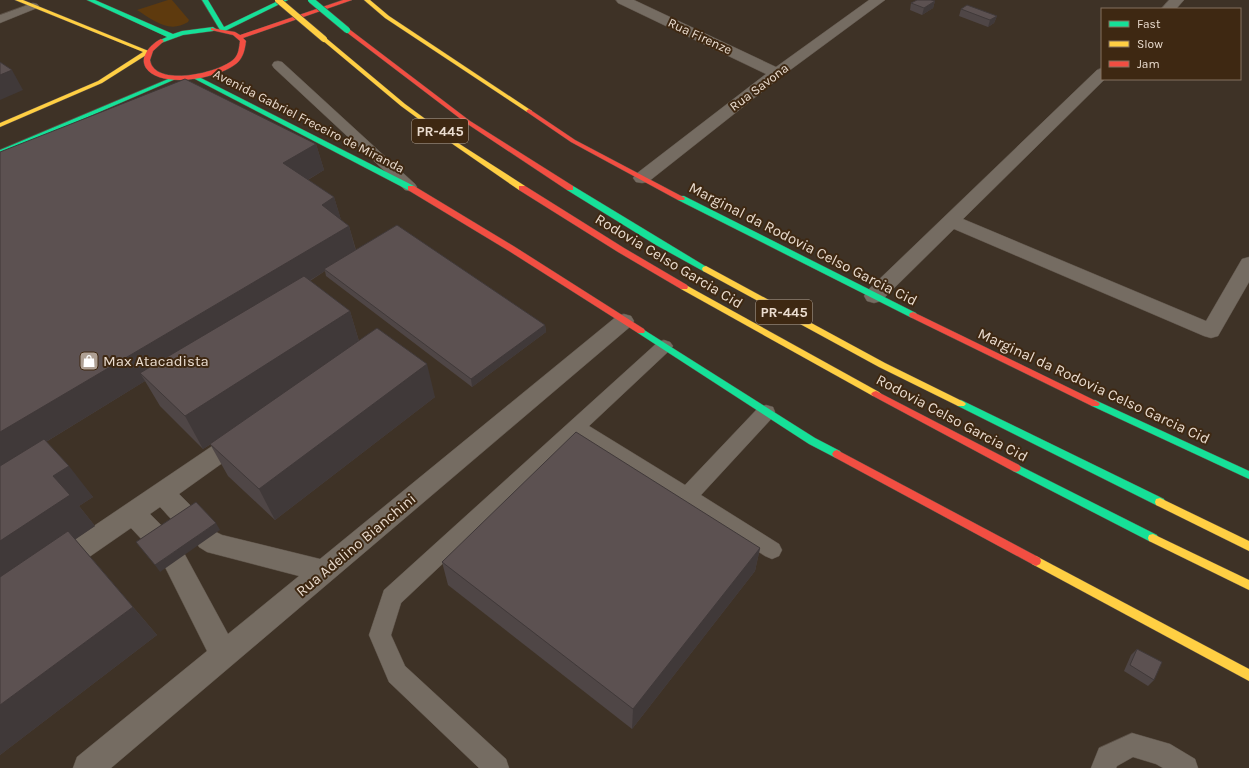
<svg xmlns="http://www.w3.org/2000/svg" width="1249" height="768" viewBox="0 0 1249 768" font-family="Karla,sans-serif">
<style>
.green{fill:#5e3a0e}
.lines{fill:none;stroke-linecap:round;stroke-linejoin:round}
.lane-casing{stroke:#5b5046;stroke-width:1}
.street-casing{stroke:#5b5046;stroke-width:1}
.fast-casing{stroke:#5b5046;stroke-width:1}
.slow-casing{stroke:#5b5046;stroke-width:1}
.jam-casing{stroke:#5b5046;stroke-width:1}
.lane{fill:#756c62;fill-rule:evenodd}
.street{fill:#756c62;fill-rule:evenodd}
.fast{fill:#16e098;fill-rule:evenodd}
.slow{fill:#ffcf43;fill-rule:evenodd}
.jam{fill:#f24e42;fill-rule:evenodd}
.fast-bridge-casing{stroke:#5b5046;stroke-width:7;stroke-linecap:butt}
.slow-bridge-casing{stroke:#5b5046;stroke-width:7;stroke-linecap:butt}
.fast-bridge{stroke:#16e098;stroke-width:6}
.slow-bridge{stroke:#ffcf43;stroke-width:6}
.wall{fill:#4f4646}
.shaded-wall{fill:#403939}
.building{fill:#5c5151;stroke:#403939}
.labels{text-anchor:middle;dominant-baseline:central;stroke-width:4;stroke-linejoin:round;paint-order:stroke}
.far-street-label{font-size:13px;fill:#eadccf;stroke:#3e2812}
.shield{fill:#3e2812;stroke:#b6a696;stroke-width:1}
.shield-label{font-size:14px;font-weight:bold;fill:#eadccf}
.street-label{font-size:15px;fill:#eadccf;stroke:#3e2812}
.poi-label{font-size:15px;fill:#eadccf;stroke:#3e2812;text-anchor:start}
</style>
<rect width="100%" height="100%" fill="#3e3226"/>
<path class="green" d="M168,0H172L189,20L188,22C169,34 153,20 137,10Z"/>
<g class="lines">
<defs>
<g id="lane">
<path d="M33,3L37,4L39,6L37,8L0,23V15Z"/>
<path d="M278,61L282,62L415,184L417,187L415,190L410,191L405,190L274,68L272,65L274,62Z"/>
<path d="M664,340L670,342L673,346L670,350L589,426L685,485L759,407L766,405L773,407L775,412L773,417L701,495L779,544L782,550L779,556L772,559L765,556L577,437L401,603L391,635L405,666L506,759L509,768H479L389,682L369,635L384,590L658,342Z"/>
<path d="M1132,733L1170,744L1195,759L1198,768H1163L1156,764L1133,757L1117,766L1116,768H1091L1099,748Z"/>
</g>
<g id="street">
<path d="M616,0H634L776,67L869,0H885L782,76L648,182L642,183L636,182L633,178L636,174L766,74L618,3Z"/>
<path d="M1169,0H1184L1176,9H1161Z"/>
<path d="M1102,68V79H1105L963,219L1206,321L1242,259L1249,257V282L1218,336L1211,338L1204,336L954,229L881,301L874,303L867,301L864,296L867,291L1097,70Z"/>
<path d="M624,314L631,316L634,321L631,326L111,768H73L77,757L207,651L162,561L166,553L175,550L184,553L228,634L299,576L207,552L199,547L195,539L199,531L208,528L222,535L320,559L617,316Z"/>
<path d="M241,429L249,432L253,438L249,444L179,494L196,511L199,518L196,525C178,532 172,519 160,507L150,514L165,529L169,537L165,545L156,548L147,545L131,528L66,573L57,576L48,573L44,565L48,557L233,432Z"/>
</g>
<g id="fast">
<path d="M87,0H95L173,34L182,31L213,27L216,29L213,31L183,35L161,43L158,41L167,37Z"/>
<path d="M202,0H208L224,27L280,0H288L223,32L220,30Z"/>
<path d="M195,75L414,186L415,188L414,190H408L193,78L192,77Z"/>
<path d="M173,77L178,78L0,155V150Z"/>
<path d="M567,186H573L710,269L706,272L703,271L656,245L567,190Z"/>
<path d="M678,196H684L916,313L917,315L913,318L910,317L678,200Z"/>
<path d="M641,328L815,438L840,451L842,454L840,457L837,458L834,457L809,444L638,333L637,331Z"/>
<path d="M961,400L1164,499L1165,502L1164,505L1160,506L1156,505L958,406L956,404L958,402Z"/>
<path d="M1095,400L1249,471V479L1092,406L1090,404L1092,402Z"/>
<path d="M1016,464L1157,535L1158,538L1157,541L1153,542L1149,541L1013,471L1011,468L1013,465Z"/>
</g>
<g id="slow">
<path d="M15,0H23L151,52L102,83L0,127V123L98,81L143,52Z"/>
<path d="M364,0H370L389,16L532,111L531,112H527L385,18Z"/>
<path d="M322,38H326L405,104L458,143L525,186V190H519L454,145L401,106L322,40Z"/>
<path d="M706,266L885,363L964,402L966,404L964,406H958L879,367L703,271L702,269L703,267Z"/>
<path d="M684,284L879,392L881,394L879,396H873L681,289L680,287Z"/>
<path d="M1160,498L1249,541V551L1156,505L1155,502L1156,499Z"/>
<path d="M1153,534L1249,580V590L1149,541L1148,538L1149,535Z"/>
<path d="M1036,556L1249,669V681L1032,564L1031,561L1032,558Z"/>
</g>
<g id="jam">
<path d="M343,0H352L243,38L246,41C245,48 244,55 239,61C224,78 161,90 146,68C143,63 143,58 146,53C149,47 155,42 161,39L164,41L153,51L150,60C154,88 220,73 234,59C239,54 239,47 240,41L233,35L211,30V28L235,32L240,35Z"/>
<path d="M345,29H349L470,121L573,186V190H567L466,123L345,31Z"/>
<path d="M529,109L575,140L685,198L684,200H678L571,142L527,112L526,111Z"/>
<path d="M408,186H414L515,247L644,329L645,331L644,333H638L509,251L408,190Z"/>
<path d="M519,186H525L624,248L687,285L688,287L687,289H681L618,252L519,190Z"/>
<path d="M913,312L1098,402L1100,404L1098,406H1092L910,317L909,315L910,313Z"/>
<path d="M876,391L1019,465L1021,468L1019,471L1016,472L1013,471L873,396L871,394L873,392Z"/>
<path d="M837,450L1040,558L1041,561L1040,564L1036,566L1032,564L834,457L832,454L834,451Z"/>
</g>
</defs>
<use href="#lane" class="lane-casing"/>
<use href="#street" class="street-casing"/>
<use href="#fast" class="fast-casing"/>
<use href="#slow" class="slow-casing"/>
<use href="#jam" class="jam-casing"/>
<use href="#lane" class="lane"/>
<use href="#street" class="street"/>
<use href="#fast" class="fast"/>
<use href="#slow" class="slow"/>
<use href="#jam" class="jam"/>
<defs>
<path id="fast-bridge" d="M311,0L347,30"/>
<path id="slow-bridge" d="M278,0L324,39"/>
</defs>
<use href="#fast-bridge" class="fast-bridge-casing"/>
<use href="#slow-bridge" class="slow-bridge-casing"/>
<use href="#fast-bridge" class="fast-bridge"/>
<use href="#slow-bridge" class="slow-bridge"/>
</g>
<g class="wall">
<path d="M935,1L933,8L922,15L910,10L911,3Z"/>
<path d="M961,9L997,16L994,23L988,27L959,16Z"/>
<path d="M316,144L324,170L308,180L334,197L341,220L349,226L356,250L545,325L546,332L472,387L326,276L325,271L310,281L350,311L359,341L435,397L275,520L228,476L210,444H211L203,449L160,406L145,381L46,442L93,497L79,506L95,526L75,539L157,635L0,755V152Z"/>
<path d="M760,548L755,571L632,729L448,585L442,562Z"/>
<path d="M1137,649L1154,680L1148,686L1124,671L1131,655Z"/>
</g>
<g class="shaded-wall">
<path d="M935,1L933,8L922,15L924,8Z"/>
<path d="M997,16L994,23L988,27L990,20Z"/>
<path d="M12,70L23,90L0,100V75Z"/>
<path d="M316,144L324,170L292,189L283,163Z"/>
<path d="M334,197L342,223L322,205Z"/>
<path d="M349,226L356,252L324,269L325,271L147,380L140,373L145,381L0,470V432Z"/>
<path d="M350,311L360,345L203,449L185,416Z"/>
<path d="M545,325L546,332L472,387L471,379Z"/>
<path d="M427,364L435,397L275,520L259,489Z"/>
<path d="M69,466L93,497L79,506L95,526L0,591V541L53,476Z"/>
<path d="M216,523L220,530L160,572L155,565Z"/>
<path d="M760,548L755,571L632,729L633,709Z"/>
<path d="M133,607L157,635L0,755V705Z"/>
</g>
<g class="building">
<path d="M917,0H931L935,1L924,8L911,3Z"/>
<path d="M967,5L997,16L990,20L961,9Z"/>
<path d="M0,62L12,70L0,75Z"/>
<path d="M185,79L316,144L283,163L334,197L322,205L349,226L0,432V152Z"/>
<path d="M397,225L545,325L471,379L324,269Z"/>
<path d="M304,276L350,311L185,416L140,373Z"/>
<path d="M377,328L427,364L259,489L210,444Z"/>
<path d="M576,432L760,548L633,709L442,562Z"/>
<path d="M44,439L69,466L53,476L70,495L0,541V466Z"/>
<path d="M196,502L216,523L155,565L136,542Z"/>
<path d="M68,531L133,607L0,705V577Z"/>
<path d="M1137,649L1162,662L1154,680L1130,665Z"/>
</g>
<defs>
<symbol id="shop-square" viewBox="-11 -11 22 22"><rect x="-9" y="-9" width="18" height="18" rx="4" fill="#aea094" stroke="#3e2812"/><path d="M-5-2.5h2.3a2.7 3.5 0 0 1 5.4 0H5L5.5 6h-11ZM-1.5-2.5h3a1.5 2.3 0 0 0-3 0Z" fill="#fff"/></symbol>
</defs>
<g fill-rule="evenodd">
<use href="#shop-square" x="78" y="350" width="22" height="22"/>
</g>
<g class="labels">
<g class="far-street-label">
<text transform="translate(700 36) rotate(25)">Rua Firenze</text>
<text transform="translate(759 87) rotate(-37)">Rua Savona</text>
<text transform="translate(309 121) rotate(27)">Avenida Gabriel Freceiro de Miranda</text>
</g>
<g class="shield">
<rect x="412" y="119" width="56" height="24" rx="3"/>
<rect x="756" y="300" width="56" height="24" rx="3"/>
</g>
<g class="shield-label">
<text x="440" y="131">PR-445</text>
<text x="784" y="312">PR-445</text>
</g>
<g class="street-label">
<text transform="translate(803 244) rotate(27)">Marginal da Rodovia Celso Garcia Cid</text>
<text transform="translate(669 261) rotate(31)">Rodovia Celso Garcia Cid</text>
<text transform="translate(1094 386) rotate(25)">Marginal da Rodovia Celso Garcia Cid</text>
<text transform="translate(952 418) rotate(28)">Rodovia Celso Garcia Cid</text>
<text transform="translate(356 545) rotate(-40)">Rua Adelino Bianchini</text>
</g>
<g class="poi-label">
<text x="103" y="361">Max Atacadista</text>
</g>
</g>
<rect x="1101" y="8" width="140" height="72" fill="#3e2812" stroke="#83705e"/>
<rect x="1109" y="21" width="20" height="6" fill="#16e098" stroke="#83705e"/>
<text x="1137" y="28" font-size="12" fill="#eadccf">Fast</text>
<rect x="1109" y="41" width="20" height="6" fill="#ffcf43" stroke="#83705e"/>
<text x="1137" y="48" font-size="12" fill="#eadccf">Slow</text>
<rect x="1109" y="61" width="20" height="6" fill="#f24e42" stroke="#83705e"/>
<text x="1137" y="68" font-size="12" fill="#eadccf">Jam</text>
</svg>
